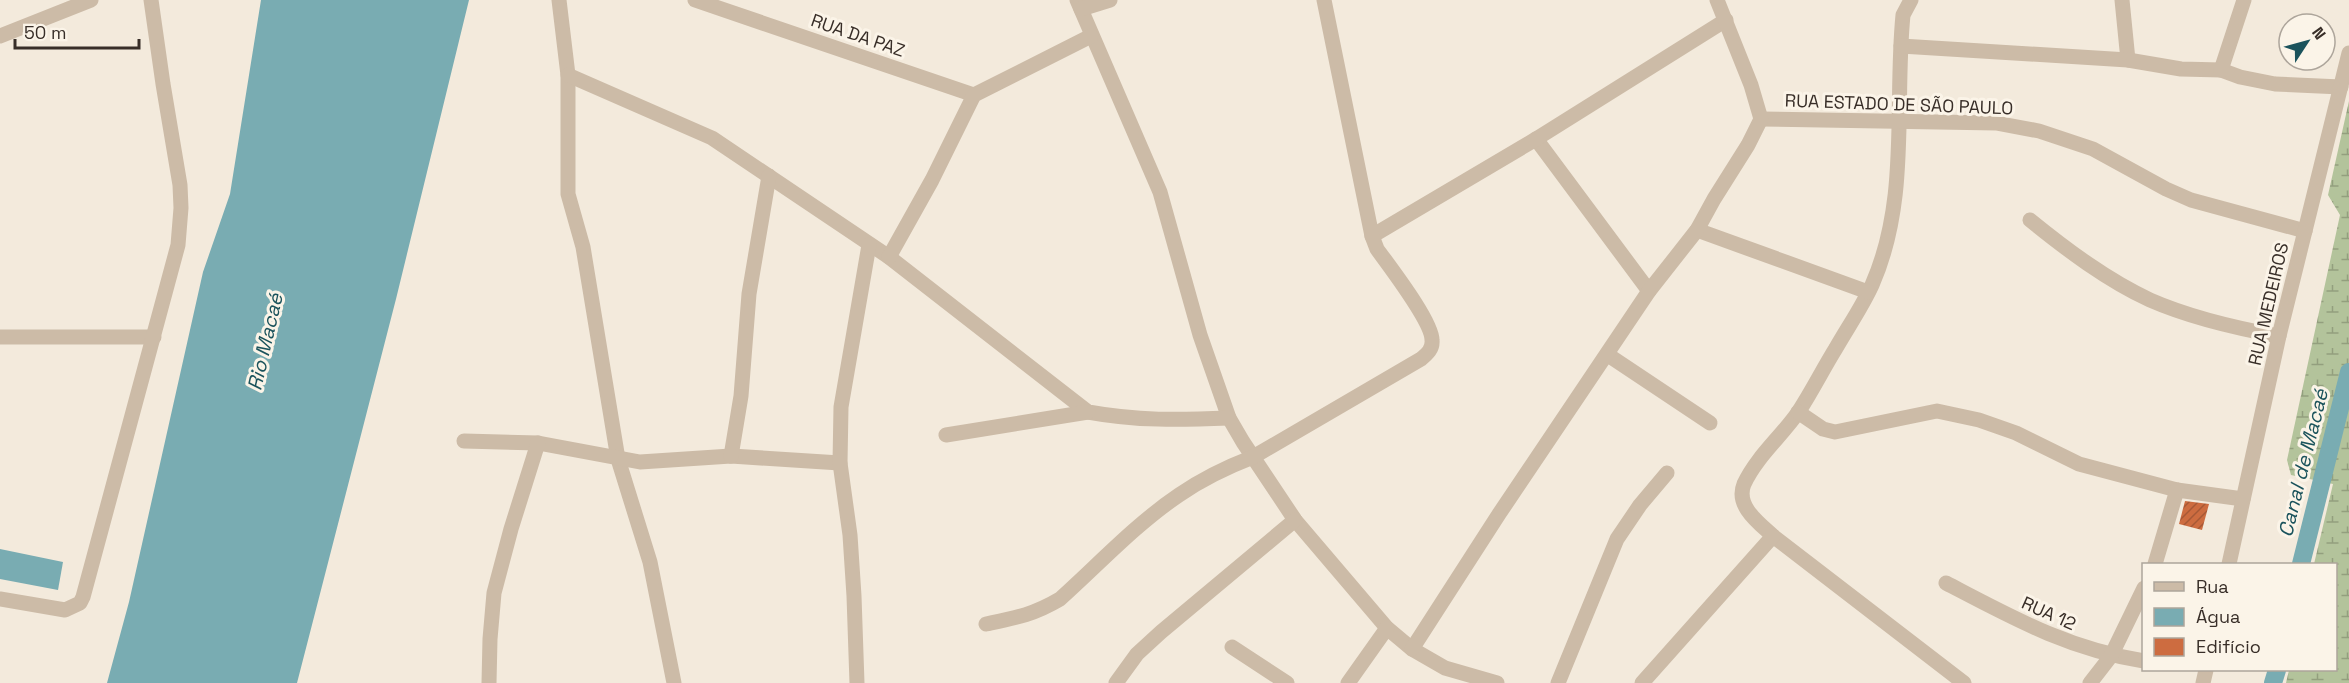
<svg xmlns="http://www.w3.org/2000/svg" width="2349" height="683" viewBox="0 0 2349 683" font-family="'Space Grotesk',sans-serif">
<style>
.wetland{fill:url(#wetland-marsh)}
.water{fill:#79acb2}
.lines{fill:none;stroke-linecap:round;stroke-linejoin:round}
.canal{stroke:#79acb2;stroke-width:18}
.building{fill:url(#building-hatch)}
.minor{stroke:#ccbba7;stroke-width:15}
.labels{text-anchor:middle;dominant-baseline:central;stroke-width:6;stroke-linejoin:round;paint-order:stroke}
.street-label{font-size:18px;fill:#382e28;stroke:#fbf4e8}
.water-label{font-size:20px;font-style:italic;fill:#1b535c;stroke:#fbf4e8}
</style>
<defs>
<pattern id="wetland-marsh" width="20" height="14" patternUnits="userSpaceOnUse" patternTransform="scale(1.5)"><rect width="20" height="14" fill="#b3c39b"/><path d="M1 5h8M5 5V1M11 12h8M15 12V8" fill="none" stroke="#939f7e"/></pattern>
<pattern id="building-hatch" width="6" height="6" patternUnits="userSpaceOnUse" patternTransform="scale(1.5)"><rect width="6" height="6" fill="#cd6c40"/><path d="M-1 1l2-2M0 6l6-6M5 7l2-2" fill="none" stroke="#a75936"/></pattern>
</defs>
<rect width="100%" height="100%" fill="#f3eadc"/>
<path class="wetland" d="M2349,101V683H2286L2289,670H2336V564H2314L2333,484L2291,475L2287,460L2340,215L2328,195Z"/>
<g class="water">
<path d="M261,0H469L396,299L297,683H107L129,602L203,272L230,194Z"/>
<path d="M0,549L63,562L58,590L0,579Z"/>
</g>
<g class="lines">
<g class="canal">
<path d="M2301,564L2349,372"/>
<path d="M2273,683L2277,670"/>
</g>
</g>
<path class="building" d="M2185,501L2209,504L2202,530L2179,524Z"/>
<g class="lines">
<g class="minor">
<path d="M559,0L568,75V194L583,247L618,459L650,562L674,683"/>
<path d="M695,0L974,95"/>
<path d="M1077,0L1160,192L1200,335L1229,418L1243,442L1295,520L1387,628L1412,649L1445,668L1497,683"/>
<path d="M1911,0L1903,15C1894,105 1910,199 1872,285C1862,307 1848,327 1836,348C1823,369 1812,391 1799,411C1782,436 1757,456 1744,484C1735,506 1759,523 1773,536L1964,683"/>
<path d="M2122,0L2128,60"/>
<path d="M1081,9L1110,0"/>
<path d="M0,36L91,0"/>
<path d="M1901,46L2128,60L2181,69L2221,70L2240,77L2275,84L2341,87"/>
<path d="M2221,70L2244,0"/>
<path d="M568,75L712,138L889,257L1088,412C1137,421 1180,420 1229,418"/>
<path d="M1761,119L1996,123L2039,131L2093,149L2166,189L2191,200L2305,231"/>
<path d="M1536,139L1649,291"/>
<path d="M2030,220C2067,250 2107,280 2150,300C2191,318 2235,328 2279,336"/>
<path d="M1697,230L1868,292"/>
<path d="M1372,236L1536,139L1726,20"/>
<path d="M889,257L932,180L974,95L1091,36"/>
<path d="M0,337H154"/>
<path d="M1608,355L1710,423"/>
<path d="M1798,412L1823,429L1835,432L1937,411L1979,420L2016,433L2079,464L2177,490L2243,499"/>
<path d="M946,435L1088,412"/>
<path d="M464,441L538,443L640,462L731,456L840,463"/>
<path d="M731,456L741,396L749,294L769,176"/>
<path d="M2155,564L2177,490"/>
<path d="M2229,564L2279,336L2349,53"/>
<path d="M1946,583C2013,618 2068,649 2144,661"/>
<path d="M0,599L65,610L80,603L83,597L178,245L181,208L180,185L163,84L151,0"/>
<path d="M986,624C1015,618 1033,615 1060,599C1099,564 1136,524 1179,495C1202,479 1227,467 1253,457L1421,359C1427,354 1433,349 1432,340C1432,321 1389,266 1377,249L1372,236L1324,0"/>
<path d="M1232,647L1287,683"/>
<path d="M1412,649L1499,514L1649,291L1697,230L1714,199L1748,145L1761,119L1751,85L1717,0"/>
<path d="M489,683L490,639L494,593L511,529L538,443"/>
<path d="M857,683L854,596L850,535L840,463L841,407L869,245"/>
<path d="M1116,683L1137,654L1161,632L1295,520"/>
<path d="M1348,683L1387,628"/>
<path d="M1558,683L1617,539L1640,505L1667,473"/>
<path d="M1642,683L1773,536"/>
<path d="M2090,683L2111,656L2144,588"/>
<path d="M2203,683L2206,670"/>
</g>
</g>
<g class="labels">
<g class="street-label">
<text transform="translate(858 35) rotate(19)">RUA DA PAZ</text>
<text transform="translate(1899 104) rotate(2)">RUA ESTADO DE SÃO PAULO</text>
<text transform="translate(2268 304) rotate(-77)">RUA MEDEIROS</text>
<text transform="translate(2049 613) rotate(24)">RUA 12</text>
</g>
<g class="water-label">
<text transform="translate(265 342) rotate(-77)">Rio Macaé</text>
<text transform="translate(2303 463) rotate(-76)">Canal de Macaé</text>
</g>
</g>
<rect x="2142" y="563" width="195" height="108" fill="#fbf4e8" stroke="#ada59b" stroke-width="1.5"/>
<rect x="2154" y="582" width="30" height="9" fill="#ccbba7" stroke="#ada59b" stroke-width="1.5"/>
<text x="2196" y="593" font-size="18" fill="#382e28">Rua</text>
<rect x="2154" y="608" width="30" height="18" fill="#79acb2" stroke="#ada59b" stroke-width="1.5"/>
<text x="2196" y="623" font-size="18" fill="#382e28">Água</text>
<rect x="2154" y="638" width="30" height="18" fill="#cd6c40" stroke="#ada59b" stroke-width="1.5"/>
<text x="2196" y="653" font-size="18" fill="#382e28">Edifício</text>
<g transform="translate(2307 42) rotate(54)"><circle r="28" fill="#fbf4e8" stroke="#ada59b" stroke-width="1.5"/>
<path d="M0-4.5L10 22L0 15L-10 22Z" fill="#1b535c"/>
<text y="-9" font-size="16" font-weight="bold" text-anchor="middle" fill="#382e28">N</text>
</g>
<path d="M15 39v9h124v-9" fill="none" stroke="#382e28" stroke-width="3"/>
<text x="24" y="39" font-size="18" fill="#382e28" stroke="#fbf4e8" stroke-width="4.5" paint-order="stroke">50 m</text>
</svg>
